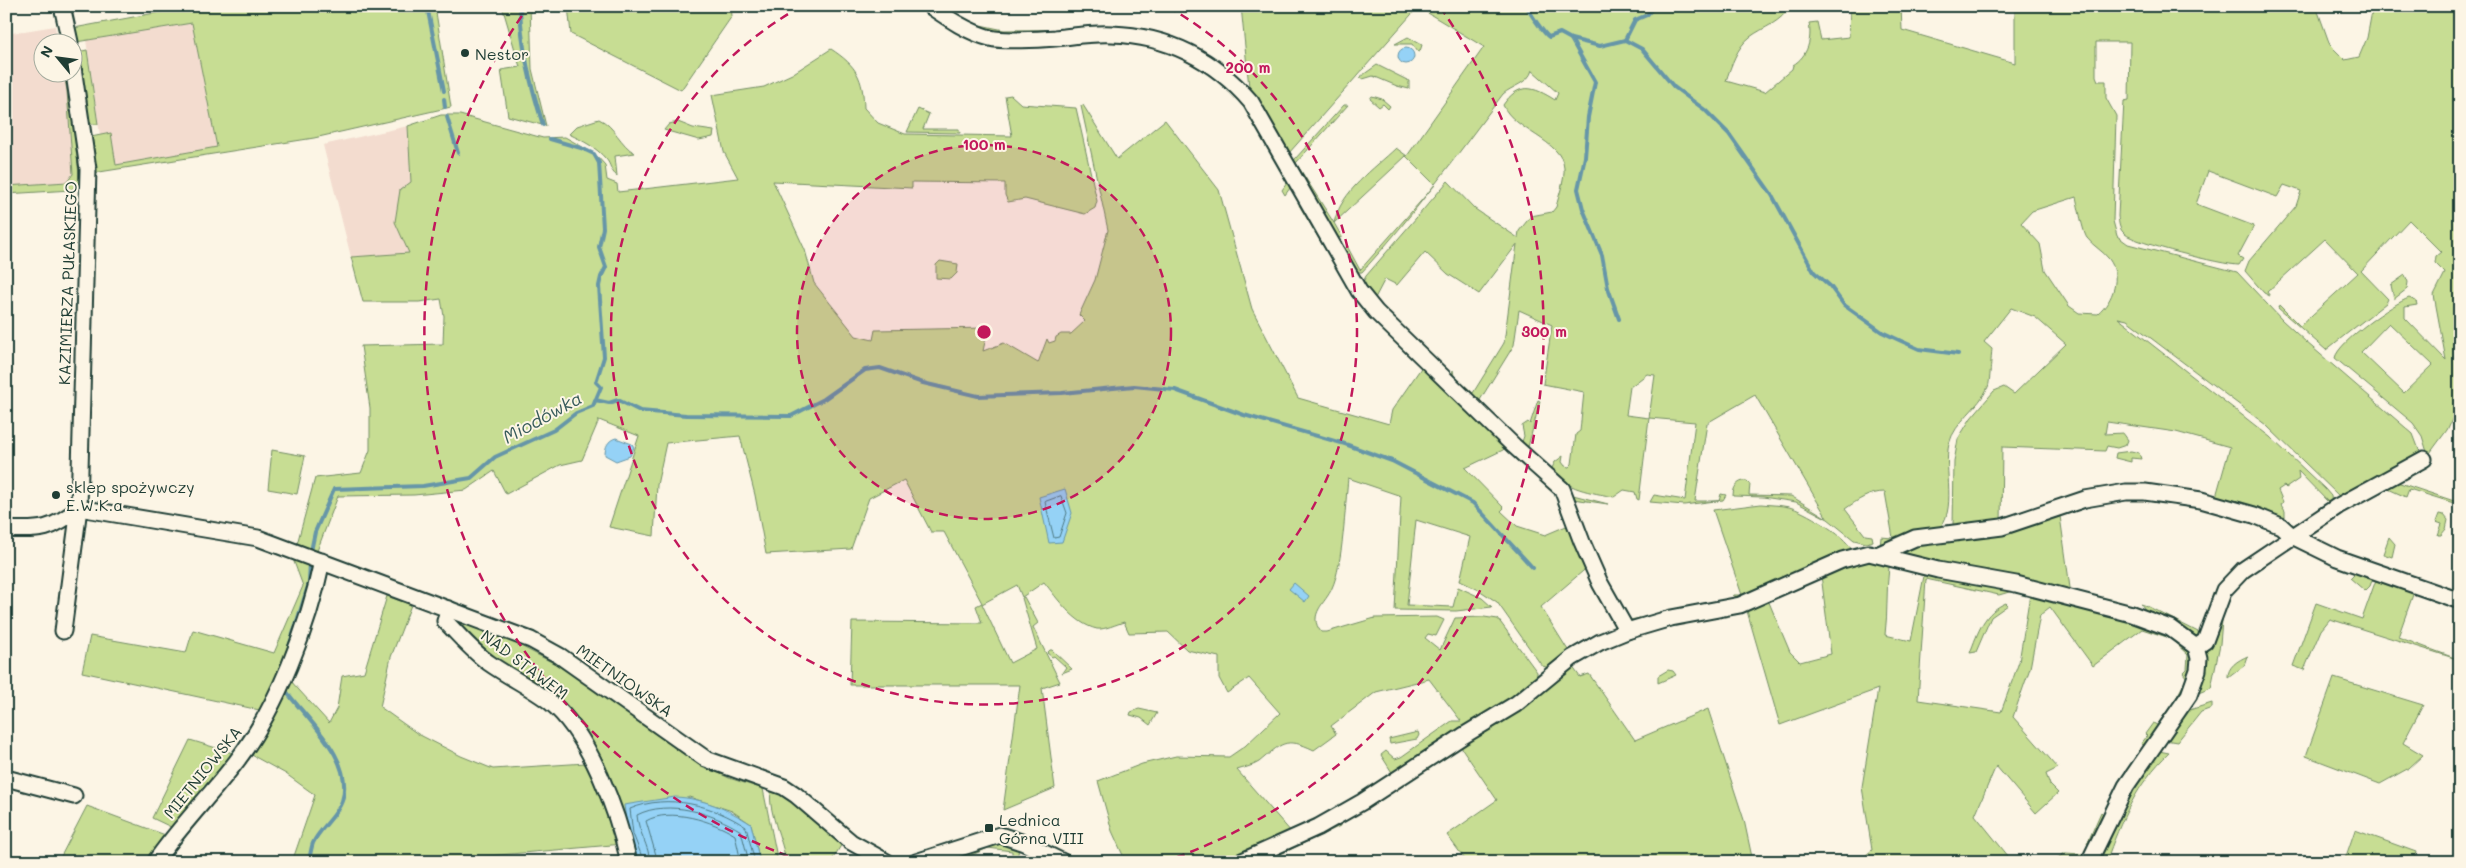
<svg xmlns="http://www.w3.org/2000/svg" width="2466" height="868" viewBox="0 0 2466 868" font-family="Mali,sans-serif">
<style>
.built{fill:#f3dccf}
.green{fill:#c7dd93;stroke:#738d64;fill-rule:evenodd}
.water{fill:#95d2f6;stroke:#6696a8}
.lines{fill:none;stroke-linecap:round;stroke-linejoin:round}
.shore{stroke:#4e7982;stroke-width:1}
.stream{stroke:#6696a8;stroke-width:4}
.street-casing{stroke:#1f3d34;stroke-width:19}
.street{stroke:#fcf5e5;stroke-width:15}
.ring{fill:none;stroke:#c2185b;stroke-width:2.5;stroke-dasharray:9 6}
.poi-dot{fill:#1f3d34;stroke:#fcf5e5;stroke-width:2}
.labels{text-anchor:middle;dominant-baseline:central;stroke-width:4;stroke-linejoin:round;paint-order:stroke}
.poi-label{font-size:16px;fill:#1f3d34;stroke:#fcf5e5;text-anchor:start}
.street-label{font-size:16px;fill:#1f3d34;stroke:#fcf5e5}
.water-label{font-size:18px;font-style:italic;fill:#375b5b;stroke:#fcf5e5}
.centre{fill:#c2185b;stroke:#fcf5e5;stroke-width:2.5}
.ring-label{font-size:15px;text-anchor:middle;font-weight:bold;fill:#c2185b;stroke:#fcf5e5;stroke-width:4;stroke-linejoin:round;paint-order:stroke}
</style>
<rect width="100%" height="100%" fill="#fcf5e5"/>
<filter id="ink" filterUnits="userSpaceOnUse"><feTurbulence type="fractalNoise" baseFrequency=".02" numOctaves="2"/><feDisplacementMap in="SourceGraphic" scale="10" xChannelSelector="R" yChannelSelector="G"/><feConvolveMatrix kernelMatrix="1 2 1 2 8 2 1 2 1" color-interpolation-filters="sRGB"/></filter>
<g filter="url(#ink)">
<g class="built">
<path d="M192,23L217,148L116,165L111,134L100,135L86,40Z"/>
<path d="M55,26L58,42H42V72L64,73L67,91L73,174L67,182L6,186V34Z"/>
<path d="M408,126L411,182L409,254L351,257L323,145Z"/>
</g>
<g class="green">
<path d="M193,6H435L451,107L314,138L93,173L91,137L111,133L116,165L217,147L192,23L76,42L74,28Z"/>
<path d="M502,6H530L532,69L546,126L508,116L501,70L520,67Z"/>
<path d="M568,6H731L732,16L681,90L571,34Z"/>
<path d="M1241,6H1789C1783,22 1763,27 1750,37C1737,47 1731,66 1726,81L1765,92L1792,69L1793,65C1808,56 1812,39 1809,23L1817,22L1821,40L1849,37L1850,6H1901L1902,30L2015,63V6H2316L2330,45L2345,60L2359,57L2367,38L2373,6H2460V403L2447,430L2430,453L2427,452L2422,436L2413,423L2335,358C2338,342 2394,303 2409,298L2416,301L2417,305L2405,307V318L2446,360L2434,295L2445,273L2435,263L2436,256L2441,252L2409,220L2361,271L2388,299L2386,303L2326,350L2278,308L2279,305L2300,326L2358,273L2325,239L2267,292L2270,296L2264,293L2245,271L2249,261L2296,206L2301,191L2284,185L2277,197L2208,171L2196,204L2254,226L2238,256L2243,259L2239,265C2223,265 2135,243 2125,234C2119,229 2119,224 2118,216L2124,101L2129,100L2130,42H2096V76L2098,81H2106V98L2116,116L2113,221L2117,236L2128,244L2237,272L2282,320L2306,342L2413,434L2421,455L2341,498L2266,425L2127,320L2118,318L2270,437L2325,489L2331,496L2332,506L2329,507V503L2298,471L2299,479L2286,488L2284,486L2278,490L2283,502L2281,505L2285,511V522L2215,500L2230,447L2176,432L2107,422L2105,434L2123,433L2128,440L2126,445L2117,448L2107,446L2105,451L2002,447L2001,524L1953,526L1954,462L1958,439L1971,418L1994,391L2004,387L2014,394L2066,344L2035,317L2011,308L1984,342L1992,349C1991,357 1990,383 1988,387C1979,408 1955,421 1949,444C1943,469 1958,512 1938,529L1880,548L1881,537L1893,538L1885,492C1869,492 1858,500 1845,509L1865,535L1872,536L1873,541L1866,543L1854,540L1828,519L1796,502L1763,497L1733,496C1733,488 1737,480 1747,481L1750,484L1749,495L1791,496L1827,518L1755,395L1707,423L1695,501H1719L1721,494L1726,495L1723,500L1684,505L1650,502L1654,495L1685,500L1695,422L1649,418L1639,500L1637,499L1635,492L1624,490L1614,497C1590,492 1567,490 1551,470L1555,462L1563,456L1562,462L1565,466L1569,467L1572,464L1576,434L1580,431L1584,392L1543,384L1552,325L1519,310L1514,345L1480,400L1485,406L1482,409L1451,379L1453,370L1454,376L1473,393L1504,343L1517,244L1479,294L1448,274L1425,252L1397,285L1385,279L1374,300L1362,284L1366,276L1448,181L1475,209L1518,238L1519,231L1531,216L1552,212L1556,207C1559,195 1565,179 1564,168C1562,140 1514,131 1503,105C1519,82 1533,86 1555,100L1558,93L1532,70C1529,83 1512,86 1503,94C1457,155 1413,216 1362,272H1355L1344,251L1347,246L1360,270L1435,185L1406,156L1334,223L1342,237L1337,238L1293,164L1295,159L1344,105H1348L1296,163L1334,223C1341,191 1374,169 1396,148L1407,156L1484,47L1418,7L1289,153L1243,83L1249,87ZM2076,197C2078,205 2083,233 2087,238C2093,246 2103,251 2109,259C2122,276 2113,301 2098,314L2079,313L2069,306L2045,270L2040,244L2021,223L2032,211ZM2389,323L2433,365L2404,393L2361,352ZM1647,374L1655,375L1649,418L1626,415L1630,387Z"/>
<path d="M966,22L1004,30L1113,29C1073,32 1000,45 966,22Z"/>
<path d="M1408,37L1422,45L1420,51L1418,52L1412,44H1395Z"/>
<path d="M831,49C857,66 863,78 864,108L878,123L905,134L1012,136L1005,96L1011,95L1021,104L1076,108L1097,201L1095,208L1085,214L1025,199L1008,202L1005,195V183L912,182V188L773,181L805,250L814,283L856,336L873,340L875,330L988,328L983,351L1004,343L1038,363L1047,339L1049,343L1055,341L1056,337L1061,334H1071L1085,321L1079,315L1095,280L1108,230L1081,106L1083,105L1117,159L1165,120L1219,190L1252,309L1298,398L1389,424L1392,410L1421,368L1377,323L1508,445L1503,450L1465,468L1504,508L1501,511L1517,526L1545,535L1571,524L1590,565L1541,607L1571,655L1551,668L1542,666L1497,602L1479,590L1460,581L1470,537L1416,520L1407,605L1453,607L1458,587L1482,598L1492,607L1456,611L1395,610L1401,496L1348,478C1345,507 1343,564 1332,588C1326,603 1307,614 1321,632H1327L1375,618L1437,617L1444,620L1436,636L1428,634L1425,638L1440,650L1455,618L1484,617L1498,619L1537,672V683L1393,774L1381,755L1386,751L1395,759L1401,757L1452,721H1461L1429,679L1376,692L1331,726L1336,734L1314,750C1285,736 1281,744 1259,762C1253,766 1243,768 1237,770L1292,833L1230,862H1126L1112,831L1098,781L1142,764L1176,756L1229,757L1245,746L1280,713L1249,678L1227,693L1219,678V657L1187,650L1168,632L1129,633L1124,622C1117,624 1104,630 1097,629C1074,624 1057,598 1044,582L1022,597L1017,585L982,604L1010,663L1037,649L1022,598L1024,597L1038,623L1033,627L1060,682L1042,688L1055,788L1003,810L1020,685H850L852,622L982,623L976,606L982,603L944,532H931L904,480L869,498L851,549L766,554L755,495L740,436L666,443L657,485L654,536L609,527L639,436L599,420L582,460L560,465L506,494L494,471L466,490L414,495L338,496L317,551L297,544L315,478L361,473L370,450V408L361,346L443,344L444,316L441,299L419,302H363L351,257L409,253L395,222L400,190L411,182L408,126L441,115H460L543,138L565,137L595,154L605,165L607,180L617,184L618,192L738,178L724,152L712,95L764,87L792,74Z"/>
<path d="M87,50L98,124H90L78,52Z"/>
<path d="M1164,50L1189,56L1244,99L1293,184L1285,195L1282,190L1287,183C1271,145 1250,103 1215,78C1199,67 1181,59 1164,50Z"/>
<path d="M1377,65L1409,81V89L1397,86L1373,76L1363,79L1360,77Z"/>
<path d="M64,73H68L80,184L71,190L6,194V186L67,182L73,174L67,91Z"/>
<path d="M1372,96L1382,99L1390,106L1388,109L1383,104L1379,107L1370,99Z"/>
<path d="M918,109L929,114L923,129H959L960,133L907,132Z"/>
<path d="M599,119C615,126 620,145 635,153L615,156L617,176C610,171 611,164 606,159C596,147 583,141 569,134L577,126Z"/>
<path d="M678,122L693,128L714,131L713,137L699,140L664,130L669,124Z"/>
<path d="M1304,203L1353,288L1350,291L1299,205Z"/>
<path d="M940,261L958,264L957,273L951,279L936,278V265Z"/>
<path d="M2405,275L2408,282L2407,289L2394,299L2391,285Z"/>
<path d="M1538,400L1540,401L1527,451L1496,422L1498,420L1522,442L1524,436L1522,426L1528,422L1530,424Z"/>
<path d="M272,450L305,456L297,494L268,489Z"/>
<path d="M2131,451L2139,453L2141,459L2131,458V462L2115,458L2116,453Z"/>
<path d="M2397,482L2460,503V505L2409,489L2406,497L2386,488Z"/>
<path d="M1573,495L1608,504L1573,499L1616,602L1630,620L1645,617L1646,622C1640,623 1633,627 1628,622C1613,610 1567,513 1570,496Z"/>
<path d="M1761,504C1770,505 1780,505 1789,507C1803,510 1846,536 1851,549L1740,599L1733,595H1742L1713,510Z"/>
<path d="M2059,509L2071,595L1899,554L1900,549Z"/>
<path d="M2439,514L2444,515L2448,520L2446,529L2441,535H2438L2442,524L2436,522Z"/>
<path d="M2389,537L2395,544L2392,557L2383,554Z"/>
<path d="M1863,558L1892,561L1891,567H1889C1886,590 1888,612 1885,635L1911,641L1924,576L1917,574L1920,568L2016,590L1999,595L1926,579L1918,700L2001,712L2019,662L2030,594L2149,623L2193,653L2188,687L2149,746L2141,744L2147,736L2145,734L2153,723L2157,725L2174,702L2187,678L2183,673L2187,669L2188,655L2170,638L2142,629L2093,666L2050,607L2040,615L2030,668L2013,717L2058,768L2046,774L2050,785L2058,793L2036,813L1996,766L1975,815L2013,862H1858L1872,850L1862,787L1878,689L1780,725L1747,611L1748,606L1768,600L1790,652L1800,662L1831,654L1821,575Z"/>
<path d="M293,559L318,564L317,580L264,711L82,672L90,636L186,653L193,630L274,653L303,586Z"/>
<path d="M2356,572L2373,578L2370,586L2365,591L2350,578Z"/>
<path d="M2377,577L2415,589L2398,637L2460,660L2330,619L2321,630L2304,670L2293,666L2316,603L2362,619Z"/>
<path d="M387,596L411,605L391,657L380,707L418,734L461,756L493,769L586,763L623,844L443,860L442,862H292L315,795L286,774L248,753L289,679L329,723L337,708L342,676L364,672Z"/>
<path d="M2212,598L2215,601L2201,641L2147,612L2141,604L2147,606L2200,633Z"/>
<path d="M2006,603L2008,605L1991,617L1976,652L1970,653C1978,632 1984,612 2006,603Z"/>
<path d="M453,619L509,640L563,668L689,758L729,778L763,789L778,862H760L751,824L732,811L689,797L628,835L639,862H634L596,755L505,669L450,622Z"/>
<path d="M2222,620L2220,644L2211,688L2196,694L2213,622Z"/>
<path d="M1612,644L1572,666L1580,677L1589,674L1635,740L1708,709L1744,820L1753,862H1467L1447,835L1497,800L1461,747L1408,779L1561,670Z"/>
<path d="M1050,650H1052L1072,669L1062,673L1066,667L1054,656L1052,657L1047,653Z"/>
<path d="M2248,656L2245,665L2228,678C2227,667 2238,660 2248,656Z"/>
<path d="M1668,670L1673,671L1676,675L1658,683V676Z"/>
<path d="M2334,678L2423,705L2403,743L2423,755L2409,768L2380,784L2306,756Z"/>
<path d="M2212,703V708L2201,712L2177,742L2165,740L2183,712Z"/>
<path d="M1139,709L1157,713L1150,725L1141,718L1130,715L1131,712Z"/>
<path d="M1418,732L1419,735L1417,739L1390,744L1389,739Z"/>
<path d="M190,740L236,754L173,828L152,818Z"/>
<path d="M2159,751L2169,753C2137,783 2121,820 2106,862H2093L2108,825Z"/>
<path d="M772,789L786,793L843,842L831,862H786C784,843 765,805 772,789Z"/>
<path d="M87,806L168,836L150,862H58Z"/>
<path d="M2101,812L2104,815L2090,845L2087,844Z"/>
<path d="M1339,821L1340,826L1264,862H1253Z"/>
<path d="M1007,830L1023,834L1068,855L1099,862H1072Z"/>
<path d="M2355,830L2416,852L2413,862H2344Z"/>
<path d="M999,840L1019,846L1017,862H1012V851L988,848L961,860L960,851Z"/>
<path d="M1027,852L1055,862H1024Z"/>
<path d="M2065,853L2082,854L2084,856L2082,862H2052Z"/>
</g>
<g class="water">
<circle cx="1406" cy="56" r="8"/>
<path d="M616,438L632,444L634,447L630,456L616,461L605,455C605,447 608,440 616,438Z"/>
<path d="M1065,489L1072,513L1062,542L1049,543L1039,497Z"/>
<path d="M1294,583L1309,596L1305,602L1289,589Z"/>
<path d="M675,797C702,798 728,809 751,824L760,862H639L628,835L624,805Z"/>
</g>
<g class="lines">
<g class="shore">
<path d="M1061,496L1067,513L1059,537L1054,538L1045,502Z"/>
<path d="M644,862L633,834L630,809C668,793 713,805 746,827L755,862"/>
<path d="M650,862C649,845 638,832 637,815C668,799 713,813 741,831L749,862"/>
<path d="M658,862L646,821C670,807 713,821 735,835L741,862"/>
</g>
<g class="stream">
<path d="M427,6L444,91"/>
<path d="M520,6C521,47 531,86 543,125"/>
<path d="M1527,6C1528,11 1545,35 1549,37L1560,33L1571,39L1600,46L1625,40L1642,49L1674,87L1705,110L1729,134L1772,195L1814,272L1830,286L1844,305L1882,332L1899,340L1919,349L1958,354"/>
<path d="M1571,39L1595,82L1588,117L1585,157L1578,189L1583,209L1602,255L1608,288L1619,319"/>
<path d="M1625,40L1635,20L1647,15L1654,6"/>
<path d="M444,99L445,107"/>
<path d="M447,117L458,153"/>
<path d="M595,400L609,403L618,400L640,411L686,415L791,416L824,399L865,370L880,368L923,383L978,396L1062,393L1134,386L1175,390L1244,415L1345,444L1392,461L1473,503L1533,568"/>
<path d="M311,551L315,532L334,489L423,486L471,478L495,457L554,430L576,413L593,406L601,387L596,382L604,357L599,286L601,277L606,267L599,247L603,228L599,163L594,154L581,148L550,139"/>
<path d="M287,653L309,583L310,561"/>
<path d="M286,691C308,721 355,760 342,801C337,816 320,828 313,843C311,848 310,856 309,862"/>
</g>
<defs>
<g id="street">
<path d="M62,6L70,42"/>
<path d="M930,6C949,19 968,32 990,38C1005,42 1039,39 1055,38C1074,36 1093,33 1112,34C1168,36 1214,59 1251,102L1359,291L1376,312L1514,446L1562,489L1582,542L1600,583L1627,631"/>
<path d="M6,529C41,531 52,530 79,508L258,538L531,640L560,656L706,759L784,787L796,795L851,842L887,862"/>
<path d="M1879,554L1915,538L2002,527L2085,499L2126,492H2145L2201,500L2254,515L2281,526L2292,536L2337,558L2460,601"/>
<path d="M449,609L445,621C459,635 473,652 489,663C509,677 532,688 550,702C590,734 618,814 629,862"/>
<path d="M63,631L79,508L88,169L72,60"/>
<path d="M2196,647L2205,641L2224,590L2243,570L2338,506L2424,459"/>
<path d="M6,778L74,796"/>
<path d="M155,862C180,826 210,796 236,762C277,709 309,625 322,561"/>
<path d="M916,862L1000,835L1024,843L1063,862"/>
<path d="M1240,862L1318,827L1362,802L1463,736L1516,704L1572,658L1600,642L1627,631L1671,618L1740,605L1842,560L1869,553L1938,570L2016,584L2132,614L2170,628L2196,647L2199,658L2198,670L2189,695L2126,786L2089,862"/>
</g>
</defs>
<use href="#street" class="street-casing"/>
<use href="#street" class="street"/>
</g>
</g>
<circle cx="984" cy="332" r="187" fill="#c2185b" fill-opacity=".12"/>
<g class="ring">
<circle cx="984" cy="332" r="187"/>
<path d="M1168 7A373 373 0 1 1 800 7"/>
<path d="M802 861A560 560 0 0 1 528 7M1440 7A560 560 0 0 1 1166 861"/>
</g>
<g class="poi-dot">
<circle cx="465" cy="53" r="5"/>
<circle cx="56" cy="495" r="5"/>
<rect x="984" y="823" width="10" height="10" rx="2.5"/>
</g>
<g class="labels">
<g class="poi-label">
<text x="475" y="53">Nestor</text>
<text x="66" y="486">sklep spożywczy<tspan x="66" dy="18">E.W.K.a</tspan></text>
<text x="999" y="819">Lednica<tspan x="999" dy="18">Górna VIII</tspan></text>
</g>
<g class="street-label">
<text transform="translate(67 283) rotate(-88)">KAZIMIERZA PUŁASKIEGO</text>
<text transform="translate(525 664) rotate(37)">NAD STAWEM</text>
<text transform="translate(625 680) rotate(35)">MIETNIOWSKA</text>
<text transform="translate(202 772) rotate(-51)">MIETNIOWSKA</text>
</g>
<g class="water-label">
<text transform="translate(542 417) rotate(-29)">Miodówka</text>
</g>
</g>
<circle cx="984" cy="332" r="8" class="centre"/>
<g class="ring-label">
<text x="1248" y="73">200 m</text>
<text x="984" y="150">100 m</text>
<text x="1544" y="337">300 m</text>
</g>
<rect width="2466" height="868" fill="none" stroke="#fcf5e5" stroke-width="25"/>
<rect x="12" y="12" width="2441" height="843" fill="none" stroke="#1f3d34" stroke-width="2" filter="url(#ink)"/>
<g transform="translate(58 58) rotate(299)"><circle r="24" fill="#fcf5e5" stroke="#a4ab9e"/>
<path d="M0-4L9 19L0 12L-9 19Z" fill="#1f3d34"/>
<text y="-8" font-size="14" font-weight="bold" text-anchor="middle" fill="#1f3d34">N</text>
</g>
</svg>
